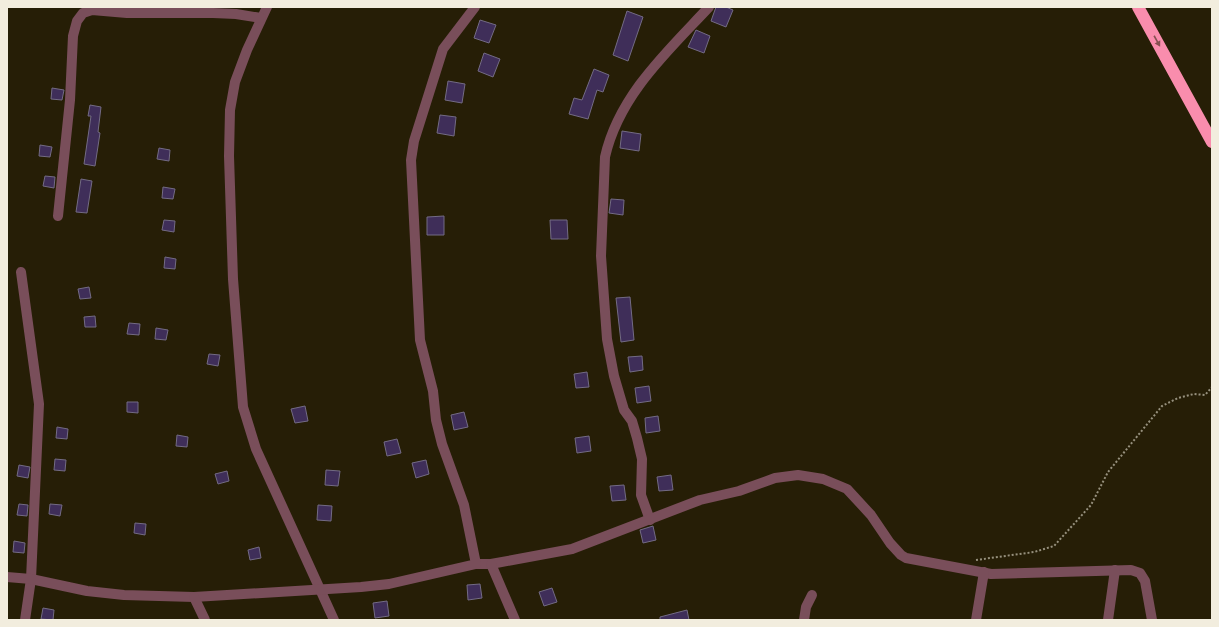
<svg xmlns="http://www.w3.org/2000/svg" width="1219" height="627" viewBox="0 0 1219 627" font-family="Commissioner,sans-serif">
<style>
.building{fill:#3f2e59;stroke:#736b84}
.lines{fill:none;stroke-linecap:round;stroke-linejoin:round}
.path{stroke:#96907d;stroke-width:2;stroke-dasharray:2 2;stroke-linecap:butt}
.minor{stroke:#794e5a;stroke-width:10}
.highway{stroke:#f98dad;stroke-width:12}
.oneway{fill:#855051}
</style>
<rect width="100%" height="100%" fill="#261e06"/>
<g class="building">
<path d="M716,7H726L733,10L726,27L711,21Z"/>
<path d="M627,11L643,17L628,61L613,55Z"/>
<path d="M480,20L496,25L489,43L474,38Z"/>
<path d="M696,30L710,36L704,53L688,47Z"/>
<path d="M484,53L500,59L493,77L478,71Z"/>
<path d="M594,69L609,75L603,92L597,90L588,119L569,114L574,98L582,100Z"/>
<path d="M448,81L465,84L462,103L445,100Z"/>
<path d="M52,88L64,90L62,100L51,99Z"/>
<path d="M90,105L101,107L98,132L100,133L95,166L84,164L91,116H88Z"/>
<path d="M440,115L456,117L454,136L437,133Z"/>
<path d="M622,131L641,134L639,151L620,148Z"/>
<path d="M40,145L52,147L50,157L39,156Z"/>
<path d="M159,148L170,150L169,161L157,159Z"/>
<path d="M45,176L55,177L54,188L43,186Z"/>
<path d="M81,179L92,181L87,213L76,212Z"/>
<path d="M163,187L175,189L173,199L162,198Z"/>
<path d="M611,199L624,200L623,215L609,213Z"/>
<path d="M444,216V235H427V217Z"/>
<path d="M164,220L175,221L174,232L162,230Z"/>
<path d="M550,220H567L568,239H551Z"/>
<path d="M165,257L176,259L175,269L164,268Z"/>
<path d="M89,287L91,298L80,299L78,289Z"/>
<path d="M630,297L634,340L621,342L616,298Z"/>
<path d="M95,316L96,327H85L84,317Z"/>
<path d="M129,323L140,324L139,335L127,334Z"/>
<path d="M156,328L168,330L166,340L155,339Z"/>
<path d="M209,354L220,355L218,366L207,364Z"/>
<path d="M642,356L643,370L630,372L628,357Z"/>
<path d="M587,372L589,387L576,388L574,374Z"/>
<path d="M649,386L651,401L637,403L635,388Z"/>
<path d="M127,402H138V413L127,412Z"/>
<path d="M305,406L308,421L295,423L291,409Z"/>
<path d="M464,412L468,427L454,430L451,415Z"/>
<path d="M658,416L660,431L646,433L645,418Z"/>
<path d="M57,427L68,429L67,439L56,438Z"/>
<path d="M177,435L188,437L187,447L176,446Z"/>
<path d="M589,436L591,451L577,453L575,438Z"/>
<path d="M397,439L401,453L387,456L384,442Z"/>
<path d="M55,459L66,460L65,471L54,470Z"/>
<path d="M426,460L429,474L416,478L412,463Z"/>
<path d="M19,465L30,467L28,478L17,476Z"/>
<path d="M326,470L340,471L338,486L325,485Z"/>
<path d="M227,471L229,481L218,484L215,474Z"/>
<path d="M671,475L673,490L659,491L657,477Z"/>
<path d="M624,485L626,500L612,501L610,486Z"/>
<path d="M19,504L28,505L27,516L17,515Z"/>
<path d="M50,504L62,505L60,516L49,514Z"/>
<path d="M318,505L332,506L331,521L317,520Z"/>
<path d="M135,523L146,524L145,535L134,533Z"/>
<path d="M653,526L656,540L643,543L640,530Z"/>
<path d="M14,541L25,543L24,553L13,552Z"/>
<path d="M259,547L261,558L250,560L248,550Z"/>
<path d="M480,584L482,598L468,600L467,585Z"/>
<path d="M552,588L557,602L544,606L539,592Z"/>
<path d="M387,601L389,616L375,618L373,603Z"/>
<path d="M43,608L54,610L53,620L41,619Z"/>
<path d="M687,610L689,620H660V617Z"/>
</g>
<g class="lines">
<path class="path" d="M976,560L1034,552L1054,546L1091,505L1108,472L1162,406L1178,398L1194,394L1205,395L1212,387"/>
<g class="minor">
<path d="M267,7L247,50L235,82L230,110L229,156L233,279L243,407L256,449L334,620"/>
<path d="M58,216L70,100L73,36L77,21L83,13L92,10L127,13H213L236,14L261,18"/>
<path d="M21,272L39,404L31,579L25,620"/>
<path d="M650,520L641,495L642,459L637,438L632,421L624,410L614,376L607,339L601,256L605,157C619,95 668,51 709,7"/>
<path d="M476,564H491L572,549L700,500L739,491L775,478L798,475L823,479L847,489L871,515L890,543L901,555L906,558L991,574L1131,570L1140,573L1145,581L1152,620"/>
<path d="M491,564L515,620"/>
<path d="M7,577L31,579L87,591L124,595L194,597L361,587L389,584L476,564L464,505L442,444L436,420L433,391L420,340L411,160L414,141L443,49L475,7"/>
<path d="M194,597L205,620"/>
<path d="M804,620L806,607L812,595"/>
<path d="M976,620L984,572"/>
<path d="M1108,620L1115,570"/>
</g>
<path class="highway" d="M1138,7L1212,142"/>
</g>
<defs><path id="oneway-solid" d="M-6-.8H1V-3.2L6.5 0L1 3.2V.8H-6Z"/></defs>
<use class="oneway" href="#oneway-solid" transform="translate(1157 41) rotate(61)"/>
<rect width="1219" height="627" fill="none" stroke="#f2edde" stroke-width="16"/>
</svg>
